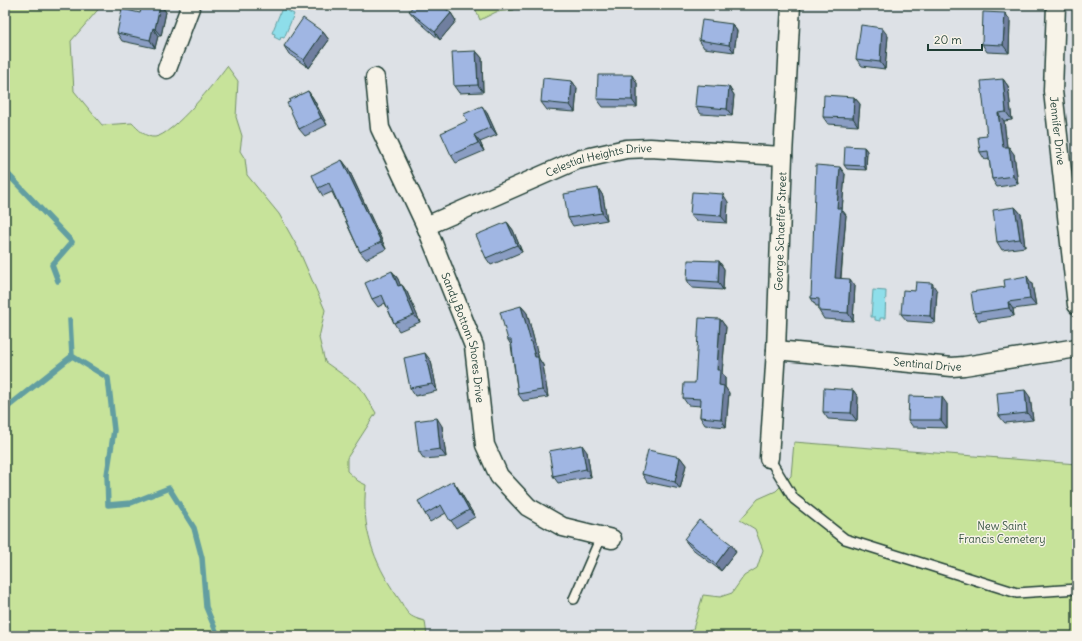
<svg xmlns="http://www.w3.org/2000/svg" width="1082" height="641" viewBox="0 0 1082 641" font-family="Delius,sans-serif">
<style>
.green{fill:#c7e39a;stroke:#739067}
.water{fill:#8edeea;stroke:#629ea1}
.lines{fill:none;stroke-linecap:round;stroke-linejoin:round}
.stream{stroke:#629ea1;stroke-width:5.5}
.service-casing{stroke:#1f3d34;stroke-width:12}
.minor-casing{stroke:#1f3d34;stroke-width:21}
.service{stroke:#f7f3e8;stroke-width:9}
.minor{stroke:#f7f3e8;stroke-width:18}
.wall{fill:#8a9dc3;stroke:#1f3d34}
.shaded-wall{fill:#707f9f;stroke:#1f3d34}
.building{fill:#a0b6e3;stroke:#1f3d34}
.labels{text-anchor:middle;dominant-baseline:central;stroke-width:3;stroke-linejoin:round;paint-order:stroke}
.street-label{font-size:11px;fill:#1f3d34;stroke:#f7f3e8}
.park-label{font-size:11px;fill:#385643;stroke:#f7f3e8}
</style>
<rect width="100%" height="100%" fill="#dde1e6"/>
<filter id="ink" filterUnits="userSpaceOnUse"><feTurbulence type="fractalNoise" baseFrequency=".025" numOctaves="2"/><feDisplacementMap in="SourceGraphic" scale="8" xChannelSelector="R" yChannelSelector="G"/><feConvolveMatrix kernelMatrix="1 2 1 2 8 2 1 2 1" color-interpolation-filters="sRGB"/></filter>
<g filter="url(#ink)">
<g class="green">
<path d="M5,5H102L71,41L74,91L102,125L132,123C138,129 146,138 155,137C173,135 216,81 227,66L238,81L236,117L242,136L240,151L245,159L247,175L279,214L298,248L325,310L319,338L325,362L360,387L376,413L347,458V471L358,481L366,485C361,527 373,561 397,596C408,611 404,616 425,621L427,636H5Z"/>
<path d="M474,5H517L514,10L496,12L480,20Z"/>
<path d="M794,442L1077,464V636H683L693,629L703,595L720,597L732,593L744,576L757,568L763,550L755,529L740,520L758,499L776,491L791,476Z"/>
</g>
<g class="water">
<path d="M282,8L294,14L284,38L281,37L280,40L274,37L275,34L272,33Z"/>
<path d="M873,290L886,291L885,318H880V321L875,320V317H871Z"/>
</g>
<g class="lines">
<g class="stream">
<path d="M5,171L72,242L52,265L58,281"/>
<path d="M70,320L72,356L108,378L114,430L107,475L108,505L131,503L169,488L194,528L202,558L206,607L218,636"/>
<path d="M5,409L72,356"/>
</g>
<defs>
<g id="service">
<path d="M769,458L794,499L845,539L1017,593L1077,589"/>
<path d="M574,599L601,537"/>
</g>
<g id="minor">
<path id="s1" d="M1056,5L1053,91L1077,305"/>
<path d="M167,69L191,5"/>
<path id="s2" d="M375,78L380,128L426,226L474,346L485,445L499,476L528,507L563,527L612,539"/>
<path id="s3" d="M426,226L577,160L626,149L650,148L783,156"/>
<path id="s4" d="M776,350L952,367L964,366L1077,348"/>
<path id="s5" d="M769,458L776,350L783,156L791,5"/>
</g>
</defs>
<use href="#service" class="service-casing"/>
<use href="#minor" class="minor-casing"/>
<use href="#service" class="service"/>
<use href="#minor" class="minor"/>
</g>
<g class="wall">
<path d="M161,5L166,12L161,36H158L155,48L122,41L117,33L140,13Z"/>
<path d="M409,11L451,13L456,21L440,40L415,18Z"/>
<path d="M1005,13L1010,20L1009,53L987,52L982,44Z"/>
<path d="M732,24L737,31L734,52L704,48L699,40Z"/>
<path d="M323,32L329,40L309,68L289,54L284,46Z"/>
<path d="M888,36L885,69L862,66L856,59Z"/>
<path d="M476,51L482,58L483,92L459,93L454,86Z"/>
<path d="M1003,79L1008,86L1012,120L1004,121L1007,147L1014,154L1018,184L997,187L992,179L989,159L985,160L980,152L987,136Z"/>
<path d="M572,81L577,88L575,112L547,110L541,102Z"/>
<path d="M637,83V107H603L597,99Z"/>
<path d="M729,87L734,95L732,116L701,114L695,106Z"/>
<path d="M308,91L313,98L327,125L305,136L299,129L290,102Z"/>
<path d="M854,97L860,104L858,126L828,124L823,117Z"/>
<path d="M487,113L497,135L480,142L484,151L456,163L451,155Z"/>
<path d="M864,147L867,151L866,170L847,169L844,165Z"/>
<path d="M342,160L348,168L386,249L366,259L360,252L332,192L323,196L318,188Z"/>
<path d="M845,174L842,210L846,215L841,278L855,286L853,321L824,319L819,311V306H816L811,298Z"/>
<path d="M598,188L603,196L607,220L573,226L568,218Z"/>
<path d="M728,202L727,223L696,221L690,214Z"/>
<path d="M1015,207L1021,214L1025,247L1002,250L997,242Z"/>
<path d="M507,222L513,230L522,252L491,265L486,258Z"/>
<path d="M719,261L724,269L723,290L692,288L687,280Z"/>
<path d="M392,271L398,279L400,285H402L407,292L420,322L399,331L394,323L385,303L378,307L372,299Z"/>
<path d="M1032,284L1036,306L1013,309L1014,316L979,321L974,313Z"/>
<path d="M915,291H937L935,323L907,321L901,314Z"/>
<path d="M521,306L527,313L539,359L543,365L548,397L523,401L518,394L511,345L508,340Z"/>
<path d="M720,319L726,327L722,373L725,377V387L729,393L726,427L705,425L700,417L701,406L688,405L683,398L695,383Z"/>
<path d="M431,361L437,391L415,396L410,388Z"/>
<path d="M853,390L858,397L857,421L828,419L823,412Z"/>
<path d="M1030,397L1033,420L1005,423L999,416Z"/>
<path d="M947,404V428L913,427L908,420Z"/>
<path d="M442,426L446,457L424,459L419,452Z"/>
<path d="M587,452L591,477L558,483L553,476Z"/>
<path d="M680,457L686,465L680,489L647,482L642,474Z"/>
<path d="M453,481L458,488L475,517L456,528L446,513L430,522L425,514Z"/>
<path d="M684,539L736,552L721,571L690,547Z"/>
</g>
<g class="shaded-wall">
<path d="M160,5L166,12L161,36L155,29Z"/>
<path d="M451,13L456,21L440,40L435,32Z"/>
<path d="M1005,13L1010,20L1009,53L1003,45Z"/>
<path d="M732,24L737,31L734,52L729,45Z"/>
<path d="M153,28L158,36L155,48L150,40Z"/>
<path d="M882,28L888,36L885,69L880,62Z"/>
<path d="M323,32L329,40L309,68L304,60Z"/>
<path d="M476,51L482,58L483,92L478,85Z"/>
<path d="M632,75L637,83V107L632,100Z"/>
<path d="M1003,79L1008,86L1012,120L1006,112Z"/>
<path d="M572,81L577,88L575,112L570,105Z"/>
<path d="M729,87L734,95L732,116L727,109Z"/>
<path d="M308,91L313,98L327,125L321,118Z"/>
<path d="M854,97L860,104L858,126L853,118Z"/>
<path d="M482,106L487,113L497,135L491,127Z"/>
<path d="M998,113L1004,121L1008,155L1003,147Z"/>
<path d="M474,135L480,142L484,151L478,143Z"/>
<path d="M864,147L867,151L866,170L864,166Z"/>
<path d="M1009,147L1014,154L1018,184L1013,176Z"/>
<path d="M342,160L348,168L386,249L381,242Z"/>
<path d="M840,167L845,174L842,210L846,215L840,285L835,278L837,208Z"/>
<path d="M598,188L603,196L607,220L602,213Z"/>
<path d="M723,194L728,202L727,223L721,216Z"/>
<path d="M1015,207L1021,214L1025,247L1020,239Z"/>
<path d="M507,222L513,230L522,252L517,245Z"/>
<path d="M719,261L724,269L723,290L718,282Z"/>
<path d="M392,271L398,279L404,294L398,286Z"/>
<path d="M1027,276L1032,284L1036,306L1030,299Z"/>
<path d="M850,279L855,286L853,321L848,313Z"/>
<path d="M932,283L937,291L935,323L930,316Z"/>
<path d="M402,285L407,292L420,322L414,315Z"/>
<path d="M1008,302L1013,309L1014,316L1009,308Z"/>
<path d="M521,306L527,313L539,359L543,365L548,397L542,390L535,357Z"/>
<path d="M720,319L726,327L722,373L725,377V387L729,393L726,427L721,419L719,385L717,370Z"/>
<path d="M425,353L431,361L437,391L432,384Z"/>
<path d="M853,390L858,397L857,421L851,413Z"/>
<path d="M1025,390L1030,397L1033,420L1027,413Z"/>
<path d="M942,397L947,404V428L941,420Z"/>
<path d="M437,418L442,426L446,457L440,449Z"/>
<path d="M582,445L587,452L591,477L586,469Z"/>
<path d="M680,457L686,465L680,489L675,482Z"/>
<path d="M453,481L458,488L475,517L469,510Z"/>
<path d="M731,544L736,552L721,571L716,564Z"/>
</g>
<g class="building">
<path d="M142,5H160L155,29L153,28L150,40L117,33L122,9L140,13Z"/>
<path d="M414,5H441L451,13L435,32L409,11Z"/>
<path d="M983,12L1005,13L1003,45L982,44Z"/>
<path d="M303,18L323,32L304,60L284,46Z"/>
<path d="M702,20L732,24L729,45L699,40Z"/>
<path d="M861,25L882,28L880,62L856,59Z"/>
<path d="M476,51L478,85L454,86L452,52Z"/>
<path d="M598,75H632V100L597,99Z"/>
<path d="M543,78L572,81L570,105L541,102Z"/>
<path d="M1003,79L1006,112L998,113L1003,147H1009L1013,176L992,179L988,151L980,152L978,137L987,136L981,81Z"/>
<path d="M697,85L729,87L727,109L695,106Z"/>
<path d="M308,91L321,118L299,129L287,103L290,102L289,100Z"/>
<path d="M824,95L854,97L853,118L823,117Z"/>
<path d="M482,106L491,127L474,135L478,143L451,155L441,133L467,121L464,114Z"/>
<path d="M845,146L864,147V166L844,165Z"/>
<path d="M342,160L381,242L360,252L329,183L318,188L312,175Z"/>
<path d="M816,165L840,167L837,208H841L835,278L850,279L848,313L819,311V299L811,298Z"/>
<path d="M598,188L602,213L568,218L564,194Z"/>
<path d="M692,192L723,194L721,216L690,214Z"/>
<path d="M1015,207L1020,239L997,242L993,210Z"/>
<path d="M507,222L517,245L486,258L476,235Z"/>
<path d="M688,260L719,261L718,282L687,280Z"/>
<path d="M392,271L398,286L402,285L414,315L394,323L382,295L372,299L365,283Z"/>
<path d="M1027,276L1030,299L1008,302L1009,308L974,313L971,292L1005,287L1004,280Z"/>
<path d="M916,282L932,283L930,316L901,314L903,290L915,291Z"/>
<path d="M521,306L535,357H538L542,390L518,394L511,340H508L500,312Z"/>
<path d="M699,318L720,319L717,370H720L719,385L724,386L721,419L700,417L701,399L683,398L684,383H695Z"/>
<path d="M425,353L432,384L410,388L404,358Z"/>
<path d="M824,388L853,390L851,413L823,412Z"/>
<path d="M1025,390L1027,413L999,416L997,393Z"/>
<path d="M909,396L942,397L941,420H908Z"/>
<path d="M437,418L440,449L419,452L415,421Z"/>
<path d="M582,445L586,469L553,476L549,451Z"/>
<path d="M648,450L680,457L675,482L642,474Z"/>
<path d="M453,481L469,510L450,521L441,505L425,514L418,501Z"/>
<path d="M699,520L731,544L716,564L684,539Z"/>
</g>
</g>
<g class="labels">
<g class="street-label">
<text stroke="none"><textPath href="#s1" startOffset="126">Jennifer Drive</textPath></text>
<text stroke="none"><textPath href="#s3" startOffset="186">Celestial Heights Drive</textPath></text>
<text stroke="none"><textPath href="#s5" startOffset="227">George Schaeffer Street</textPath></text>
<text stroke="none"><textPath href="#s2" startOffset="277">Sandy Bottom Shores Drive</textPath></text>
<text stroke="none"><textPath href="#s4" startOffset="152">Sentinal Drive</textPath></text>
</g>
<g class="park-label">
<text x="1002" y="526">New Saint<tspan x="1002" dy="13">Francis Cemetery</tspan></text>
</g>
</g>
<rect width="1082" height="641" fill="none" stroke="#f7f3e8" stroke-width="20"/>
<rect x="10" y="10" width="1062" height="621" fill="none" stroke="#1f3d34" stroke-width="1.5" filter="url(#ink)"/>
<path d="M928 44v6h54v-6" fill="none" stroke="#1f3d34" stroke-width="2"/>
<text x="934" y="44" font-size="12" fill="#1f3d34" stroke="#f7f3e8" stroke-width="3" paint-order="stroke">20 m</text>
</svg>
